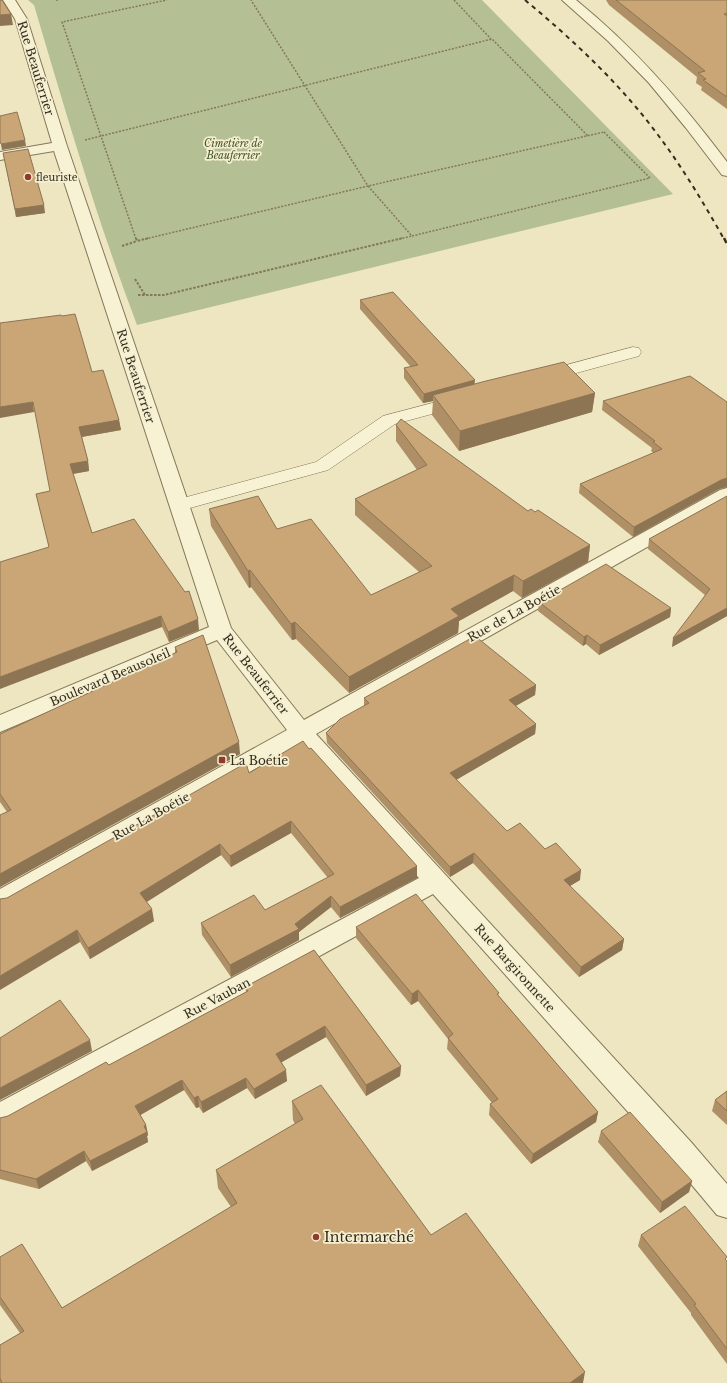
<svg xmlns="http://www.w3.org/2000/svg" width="727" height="1383" viewBox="0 0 727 1383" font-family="'Libre Baskerville',serif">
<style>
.cemetery{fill:#b4bf94}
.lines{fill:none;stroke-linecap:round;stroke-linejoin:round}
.service-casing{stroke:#857759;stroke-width:1}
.minor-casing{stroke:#857759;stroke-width:2}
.path-far1{stroke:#857759;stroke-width:1.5;stroke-dasharray:2 1.5;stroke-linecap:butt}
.path{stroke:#857759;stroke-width:2;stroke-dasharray:2.5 1.5;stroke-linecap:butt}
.service{fill:#f8f2d4;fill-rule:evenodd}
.minor{fill:#f8f2d4;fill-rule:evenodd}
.rail-far1{stroke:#352c1d;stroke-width:2;stroke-dasharray:4.5 4.5;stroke-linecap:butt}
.rail{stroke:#352c1d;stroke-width:2.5;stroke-dasharray:5.5 5.5;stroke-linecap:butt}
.wall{fill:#ae8f66}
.shaded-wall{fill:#8d7453}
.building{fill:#caa677;stroke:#8d7453}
.poi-dot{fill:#93392b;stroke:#f4efd0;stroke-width:1.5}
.labels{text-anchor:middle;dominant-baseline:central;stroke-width:3.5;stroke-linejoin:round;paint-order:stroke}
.far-park-label{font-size:10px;font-style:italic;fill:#3f5124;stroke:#f4efd0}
.far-poi-label{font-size:10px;fill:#352c1d;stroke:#f4efd0;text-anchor:start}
.street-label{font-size:12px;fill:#352c1d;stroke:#f4efd0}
.poi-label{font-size:12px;fill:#352c1d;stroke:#f4efd0;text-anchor:start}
.near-poi-label{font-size:14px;fill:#352c1d;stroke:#f4efd0;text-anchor:start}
</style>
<rect width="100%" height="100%" fill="#ede6c1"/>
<path class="cemetery" d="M28,0H482L673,194L137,325C97,220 66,113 34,5Z"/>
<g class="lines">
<defs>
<g id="service">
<path d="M633,347L639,348L641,352L639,356L543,382L537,381L535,377L537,373Z"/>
<path d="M459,396L465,397L468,401L465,405L395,424L328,470L179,511L172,509L170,505L172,501L316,462L383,416Z"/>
</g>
<g id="minor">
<path d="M3,0H15L27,19L67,146L231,628L304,720L720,490L727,488V502L316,734L691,1142L727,1184V1218L717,1215L671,1160L433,894L10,1125L0,1128V1102L419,878L299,744L9,908L0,911V889L287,730L217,640L0,732V715L209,627L54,151L0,160V152L52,143L15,19Z"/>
<path d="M562,0H576C634,47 682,102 727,162V176L722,175L686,128L649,83L608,41Z"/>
</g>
</defs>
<use href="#service" class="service-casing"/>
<use href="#minor" class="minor-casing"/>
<g class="path-far1">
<path d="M56,0H58"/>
<path d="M454,0L491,39"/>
<path d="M604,132L650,178L412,236L368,186Z"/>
<path d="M85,140L492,39L588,136"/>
<path d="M136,239L62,22L167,0"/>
<path d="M145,239L368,186L251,0"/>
<path d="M399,239L412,236"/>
</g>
<g class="path">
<path d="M136,238L137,241L149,238"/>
<path d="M122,246L137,241"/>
<path d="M135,279L145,295"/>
<path d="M138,295H164L403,238"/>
</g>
<use href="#service" class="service"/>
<use href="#minor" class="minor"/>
<path class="rail-far1" d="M525,0C573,40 618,82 655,131C681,165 703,202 724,239"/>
<path class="rail" d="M724,238L727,244"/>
</g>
<g class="wall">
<path d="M606,0H727V109L701,90L702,87L696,83L697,77L609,5Z"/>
<path d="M3,153L45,213L16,217Z"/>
<path d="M360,300L474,384L595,393L592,412L459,451L432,415L433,401L423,403L404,378V368L411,367L360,309Z"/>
<path d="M92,372L119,420L121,430L82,437L88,461L89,471L73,474L92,533L199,630L169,642L162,627L49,547L36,494L50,491Z"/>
<path d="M603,401L727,402V487L719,489L633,537L579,493L580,484L654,453L651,451L652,448L602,410Z"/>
<path d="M396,425L528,511L535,512L590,545L588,562L522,598L513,591L459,621L458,633L349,693L296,639L292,640L251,587L249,588L211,526L209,509L277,529L371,595L419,572L355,515V499L417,470L396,441Z"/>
<path d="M727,496V616L672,647L705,595L648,549L649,539Z"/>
<path d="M539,602L671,608L670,617L599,655L586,644L583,646L538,611Z"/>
<path d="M175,647L240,754L0,887V815L7,812L0,802V734L175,653Z"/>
<path d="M536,685L535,695L516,706L536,724L535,734L456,780L507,831L545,849L580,880L570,886L624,939L622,950L579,977L473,863L450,877L327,743L326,733L364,706V698Z"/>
<path d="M249,773L417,866V878L340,918L331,907L299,932V940L231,977L202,935L201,923L265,910L328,878L291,833L231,867L221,855L146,902L154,921L90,959L80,942L7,898Z"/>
<path d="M356,927L499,993L498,995L598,1112L596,1122L531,1164L489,1115L490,1104L492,1103L447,1049L448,1039L418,1001L411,1005L356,938Z"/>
<path d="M314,950L401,1066L400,1076L366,1096L326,1037L281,1062L287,1081L255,1099L247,1088L203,1113L199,1107L196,1108L184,1090L140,1115L146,1125L148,1135L147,1136L148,1142L92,1171L86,1161L39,1189L0,1179V1118L8,1116L109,1065L246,992L245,987Z"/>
<path d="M727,1091V1125L712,1111L715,1100Z"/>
<path d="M292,1101L431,1235L583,1383H0V1345L20,1333L0,1305V1257L62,1308L231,1207L218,1188L216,1170L295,1124L293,1120Z"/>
<path d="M601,1131L692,1181L689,1192L660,1213L598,1142Z"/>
<path d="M641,1235L726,1260L727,1261V1364L691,1315V1313L638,1246Z"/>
</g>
<g class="shaded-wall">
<path d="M11,14L13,25L0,26V15Z"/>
<path d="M25,140L26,146L2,150L1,144Z"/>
<path d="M44,205L45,213L16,217L15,209Z"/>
<path d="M475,380L474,389L433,395V401L423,403L424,394Z"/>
<path d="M595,393L592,412L459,451L460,431Z"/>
<path d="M33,402L34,412L0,418V407Z"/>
<path d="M119,420L121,430L81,437L79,427Z"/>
<path d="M88,461L89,471L72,474L70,464Z"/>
<path d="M727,478V487L719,489L633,537L634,527L721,480Z"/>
<path d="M590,545L588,562L522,598L523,581Z"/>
<path d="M250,570L251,587L249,588L248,571Z"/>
<path d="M514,575L513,591L459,621L458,633L349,693V677L451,609Z"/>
<path d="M671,608L670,617L599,655L600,645Z"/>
<path d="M727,608V616L672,647L673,638Z"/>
<path d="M161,616L162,627L0,689V677Z"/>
<path d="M198,619L199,630L169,642L168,632Z"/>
<path d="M295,622L296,639L292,640L291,624Z"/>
<path d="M587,635L586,644L583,646L584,637Z"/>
<path d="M536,685L535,695L508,710L509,700Z"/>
<path d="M536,724L535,734L449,784L450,773Z"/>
<path d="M239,742L240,754L0,887V874Z"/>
<path d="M291,821V833L231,867L230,856Z"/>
<path d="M220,844L221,855L142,905L140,893Z"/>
<path d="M474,853L473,863L450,877V867Z"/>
<path d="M417,866V878L340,918V907Z"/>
<path d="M581,870L580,880L563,890L564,880Z"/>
<path d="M331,896V907L299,932V940L231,977L230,965L295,924Z"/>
<path d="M152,909L154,921L90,959L88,948Z"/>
<path d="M77,930L80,942L0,990V976Z"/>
<path d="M624,939L622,950L579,977L581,967Z"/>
<path d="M418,990V1001L411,1005L412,994Z"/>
<path d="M325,1026L326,1037L277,1065L276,1054Z"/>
<path d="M90,1040L92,1051L0,1100V1088Z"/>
<path d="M401,1066L400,1076L366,1096V1085Z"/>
<path d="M286,1070L287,1081L255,1099L254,1089Z"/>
<path d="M246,1078L247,1088L203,1113L201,1102Z"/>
<path d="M182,1080L184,1090L137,1117L135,1106Z"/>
<path d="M198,1096L199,1107L196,1108L194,1098Z"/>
<path d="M598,1112L596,1122L531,1164L533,1154Z"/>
<path d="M146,1125L148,1135L147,1136L148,1142L92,1171L90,1161Z"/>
<path d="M84,1151L86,1161L39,1189L36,1179Z"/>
<path d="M692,1181L689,1192L660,1213L662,1202Z"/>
<path d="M585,1372L583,1383H570Z"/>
</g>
<g class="building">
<path d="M0,0H2L11,14L0,15Z"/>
<path d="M616,0H727V13L724,14L727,16V97L703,80L706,79L698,73L705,71Z"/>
<path d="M17,112L25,140L1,144L0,141V116Z"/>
<path d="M28,149L44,205L15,209L3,153Z"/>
<path d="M393,292L475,380L424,394L404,368L418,365L360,300Z"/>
<path d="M75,314L92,372L103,370L119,420L79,427L88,461L70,464L92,533L134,519L185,592L189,591L198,619L168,632L161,616L0,677V562L49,547L36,494L50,491L33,402L0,407V323L61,315L62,316Z"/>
<path d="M564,362L595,393L460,431L433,395L486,381Z"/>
<path d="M690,376L727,402V478L721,480L634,527L580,484L662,449L653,442L655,441L603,401Z"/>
<path d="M401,419L528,511L531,509L535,512L538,510L590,545L523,581L514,575L451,609L459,616L349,677L295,622L291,624L250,570L248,571L209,509L258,496L277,529L311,519L371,595L432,566L355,499L427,465L396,425Z"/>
<path d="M727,496V608L673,638L710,589L649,539Z"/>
<path d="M606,564L671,608L600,645L587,635L584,637L539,602Z"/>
<path d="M203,635L239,742L0,874V815L11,810L0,794V734L177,652L175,647Z"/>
<path d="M475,636L536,685L509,700L536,724L450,773L507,831L520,823L545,849L556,843L581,870L564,880L624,939L581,967L474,853L450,867L326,733L340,719L369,703L364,698Z"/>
<path d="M303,741L309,749L311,748L417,866L340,907L331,896L295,924L299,929L230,965L201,923L254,895L265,910L334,874L291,821L230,856L220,844L140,893L152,909L88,948L77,930L0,976V899L7,898L246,763L249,773Z"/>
<path d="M416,894L499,993L497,994L598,1112L533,1154L490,1104L498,1099L448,1038L453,1034L418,990L412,994L356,927Z"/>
<path d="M314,950L401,1066L366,1085L325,1026L276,1054L286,1070L254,1089L246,1078L201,1102L198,1096L194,1098L182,1080L135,1106L146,1125L144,1126L147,1132L90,1161L84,1151L36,1179L0,1170V1118L8,1116L106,1062L109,1065L248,991L245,987Z"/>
<path d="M60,1000L90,1040L0,1088V1038Z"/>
<path d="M321,1085L431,1235L466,1213L585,1372L570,1383H2L0,1378V1345L24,1331L0,1297V1257L22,1244L62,1308L237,1203L216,1170L303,1119L292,1101Z"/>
<path d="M727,1091V1111L715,1100Z"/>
<path d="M630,1112L692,1181L662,1202L601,1131Z"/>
<path d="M685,1206L727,1257L725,1259L727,1261V1349L694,1305L696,1304L641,1235Z"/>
</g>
<g class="poi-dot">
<circle cx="28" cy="177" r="4"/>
<rect x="218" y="756" width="8" height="8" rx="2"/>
<circle cx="316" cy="1237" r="4"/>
</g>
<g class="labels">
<g class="far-park-label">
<text x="233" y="143">Cimetière de<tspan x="233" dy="12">Beauferrier</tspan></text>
</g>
<g class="far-poi-label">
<text x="36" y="177">fleuriste</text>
</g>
<g class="street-label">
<text transform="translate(36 68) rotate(73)">Rue Beauferrier</text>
<text transform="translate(136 376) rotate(72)">Rue Beauferrier</text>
<text transform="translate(514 613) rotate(-29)">Rue de La Boétie</text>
<text transform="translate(256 674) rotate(52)">Rue Beauferrier</text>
<text transform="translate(110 677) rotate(-23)">Boulevard Beausoleil</text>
<text transform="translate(151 816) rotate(-29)">Rue La Boétie</text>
<text transform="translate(515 968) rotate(48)">Rue Bargironnette</text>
<text transform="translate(217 998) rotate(-28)">Rue Vauban</text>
</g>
<g class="poi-label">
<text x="230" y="760">La Boétie</text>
</g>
<g class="near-poi-label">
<text x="324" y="1237">Intermarché</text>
</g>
</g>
</svg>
